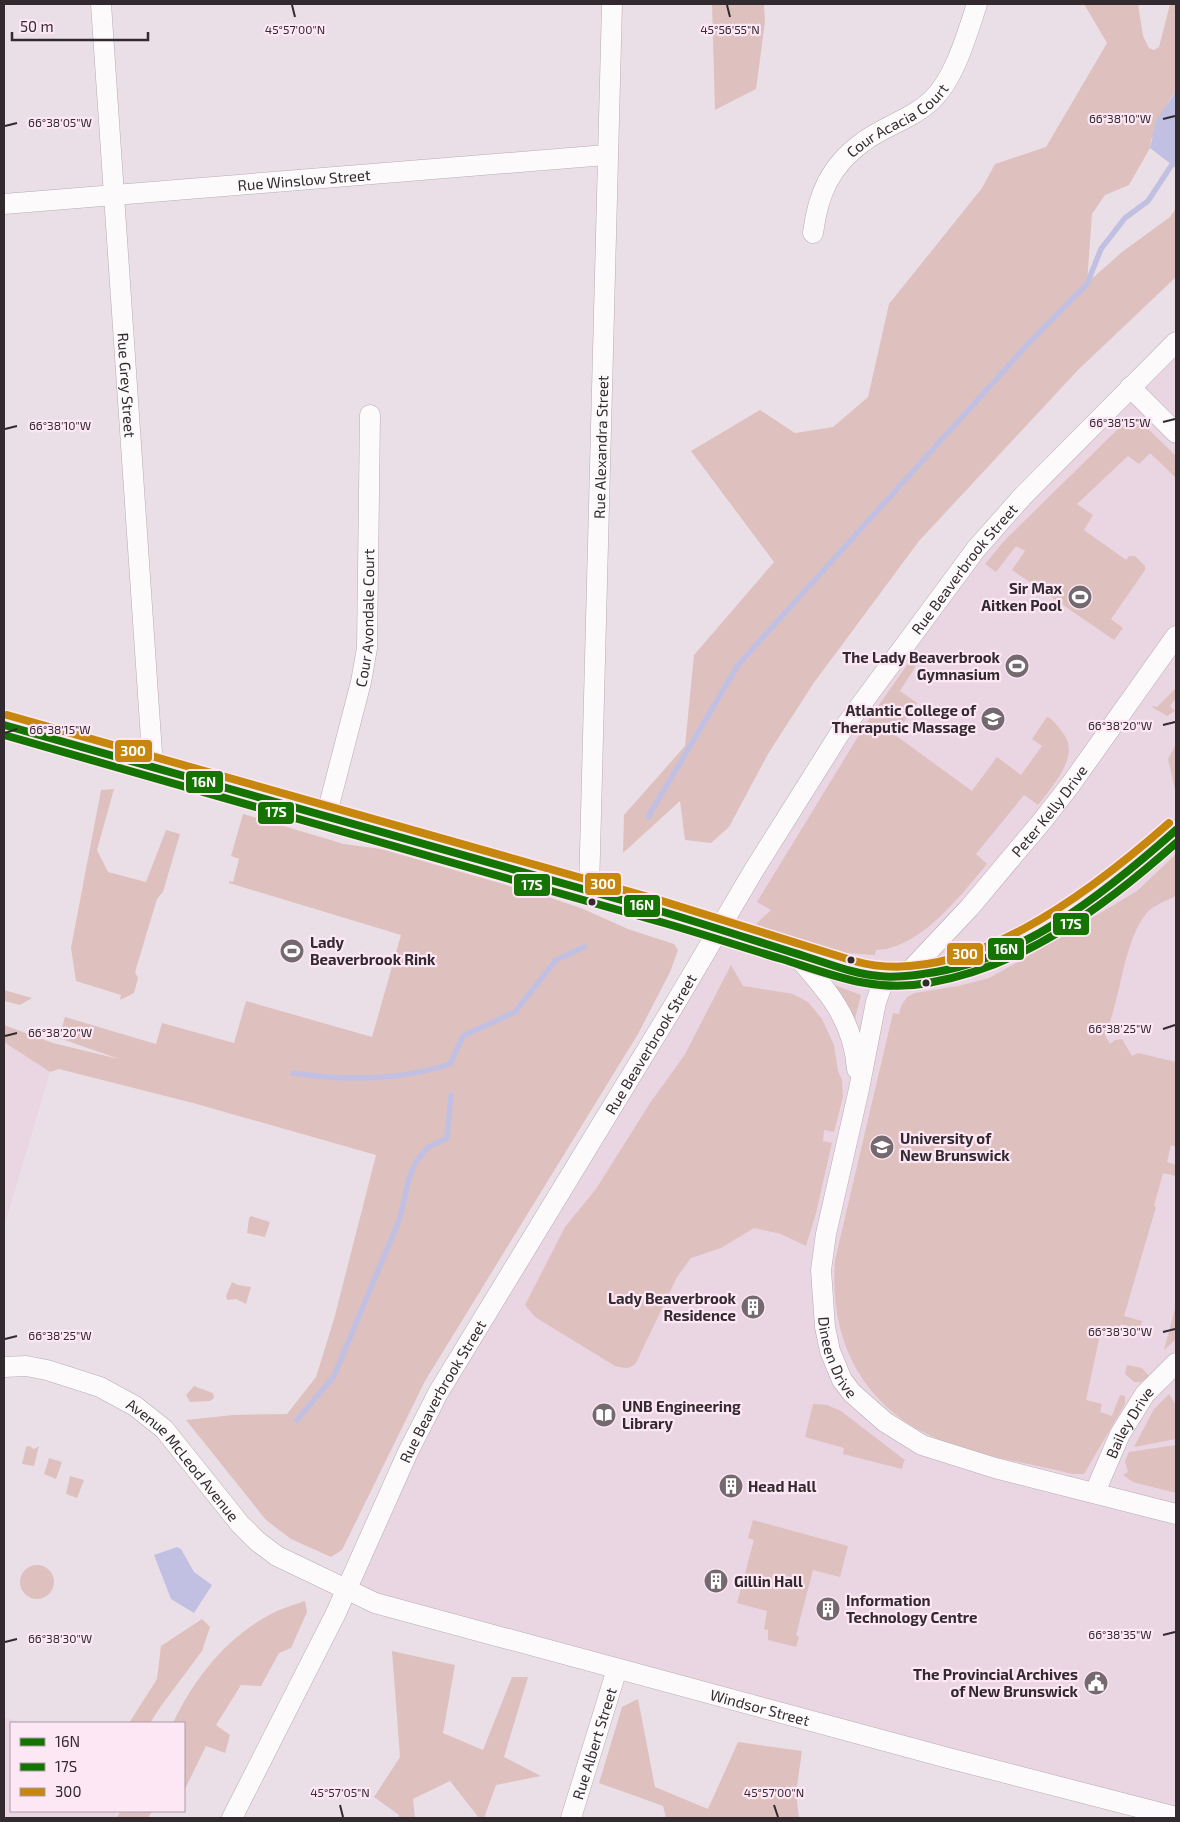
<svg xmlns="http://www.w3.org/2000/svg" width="1180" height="1822" viewBox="0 0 1180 1822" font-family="'Exo 2',sans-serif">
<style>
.built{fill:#ead5e3}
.green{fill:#dec1be}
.water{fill:#c1c0e3}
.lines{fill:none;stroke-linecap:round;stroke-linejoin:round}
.stream{stroke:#c1c0e3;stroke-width:5.5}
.minor-casing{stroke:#b6acb2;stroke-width:21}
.minor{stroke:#fcfafb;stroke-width:20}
.bus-1-casing{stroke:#fde7f5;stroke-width:11}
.bus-2-casing{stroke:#fde7f5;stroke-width:11}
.bus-3-casing{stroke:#fde7f5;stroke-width:11}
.bus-1{stroke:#157400;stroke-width:8}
.bus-2{stroke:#157400;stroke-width:8}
.bus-3{stroke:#c6870c;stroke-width:8}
.ticks{fill:none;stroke:#322a2f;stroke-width:2}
.bus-dot{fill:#322a2f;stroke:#fde7f5;stroke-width:2}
.labels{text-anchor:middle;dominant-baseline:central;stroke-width:4.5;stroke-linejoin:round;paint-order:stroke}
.street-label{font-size:15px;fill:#322a2f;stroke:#fde7f5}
.poi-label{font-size:15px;font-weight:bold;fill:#322a2f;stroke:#fde7f5;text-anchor:start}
.ticks-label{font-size:12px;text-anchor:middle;fill:#322a2f;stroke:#fde7f5;stroke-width:4.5;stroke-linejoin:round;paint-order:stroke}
.line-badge{stroke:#fde7f5;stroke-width:2}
.badge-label{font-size:14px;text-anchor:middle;font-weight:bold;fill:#fff}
</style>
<rect width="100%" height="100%" fill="#ebdfe7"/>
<g class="built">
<path d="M1176,342V1817L347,1589L408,1452L754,870L976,549Z"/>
<path d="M4,1042L50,1072L4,1227Z"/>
<path d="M4,1717L23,1723H11V1811H118L113,1818H4Z"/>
</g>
<g class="green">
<path d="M712,4H764L765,22L756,89L715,110Z"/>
<path d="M1084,4H1138L1143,36L1149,48L1154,50L1159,47L1170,4H1176V91L1170,99L1151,140L1150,148L1129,185L1105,195L1092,214L1087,283L1122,252L1170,217L1176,208V277L1078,370L919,541L813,684L768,754L729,827L711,843L685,840L680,801L623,853L624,815L685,746L694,655L774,562L691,451L760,410L795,433L833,427L868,397L889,304L982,188L995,164L1046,147L1107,43Z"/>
<path d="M1130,422L1145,426L1176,456V478L1150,453L1139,464L1128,456L1077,504L1093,515L1084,530L1126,560L1129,556H1135L1145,566V570L1111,619L1123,628L1114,640L1012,570L1025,551L1016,546L996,572L985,564L1005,540L1119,428L1125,425V427L1130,426Z"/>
<path d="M916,652L920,654L914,669L900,691L917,703L895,735L972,791L997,757L1021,775L1042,746L1032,739L1047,717L1050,718C1055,723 1061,729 1065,736C1079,758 1051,788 1038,805L1024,795L976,854L987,864C961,895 920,949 876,950L875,955L846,953L760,927L756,924L771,910L757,902L867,722Z"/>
<path d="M1176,688V698L1170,706L1175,711L1167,716L1152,707L1153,706L1157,707Z"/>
<path d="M1176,744V794L1168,759Z"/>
<path d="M114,789L97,850L108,872L146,882L166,830L180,834L163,892L157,899L135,972L138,978L134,993L120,1000L121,995L76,981L71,948L101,790Z"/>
<path d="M243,814L344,844L381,849L545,896L581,908L628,929L674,944L678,950L670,972L638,1034L425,1381L342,1550L331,1557L291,1539L266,1520L186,1420L233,1415L287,1414L316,1377L334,1319L376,1155L193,1103L59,1069L50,1072L4,1042V1025L53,1043L119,1059L59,1038L65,1017L156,1044L162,1023L234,1043L246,1001L372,1037L401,935L229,883V881L233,882L239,859L231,856Z"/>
<path d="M1176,854V896C1166,901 1153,905 1146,914C1123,942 1121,1000 1105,1035L1110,1044L1115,1040L1122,1039L1132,1056L1138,1053L1176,1062V1147L1171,1145L1167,1162L1176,1165V1176L1163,1173L1154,1206L1156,1207L1124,1316L1142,1321L1140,1330L1121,1324L1117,1339L1100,1335L1086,1400L1102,1404L1100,1412L1112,1416L1120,1395L1125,1396V1404L1084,1474H1072C1026,1462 971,1456 929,1435C858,1401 829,1335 835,1260L893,1013L899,1014L901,1006L907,997L915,993L958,986L989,978L1020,961L1137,891Z"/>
<path d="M731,965L743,986L793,994L808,1002L822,1019L834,1045L838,1071L842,1080L843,1097L834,1132L824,1130L823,1141L832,1143L816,1213L806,1246L781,1234L754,1228L721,1248L691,1258L677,1277L636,1363C630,1370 624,1368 615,1366L535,1317L525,1305L565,1227L596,1189L650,1103L684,1056Z"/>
<path d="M834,985L861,995L855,1019Z"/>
<path d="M4,990L32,998L20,1005L4,1001Z"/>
<path d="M251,1216L270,1222L265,1237L247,1233L249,1218Z"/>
<path d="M232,1282L238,1285L251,1287L246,1304L236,1299L227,1300L226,1296Z"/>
<path d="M1176,1305V1339L1164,1350Z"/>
<path d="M1127,1365L1142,1368L1149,1376L1141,1382H1134L1125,1374Z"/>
<path d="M194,1386L213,1393L214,1398L210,1401L190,1402L186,1395Z"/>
<path d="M1169,1394L1176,1405V1439L1134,1447L1154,1409Z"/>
<path d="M813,1404L827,1405L841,1411L906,1461H904L902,1469L843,1454L844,1448L805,1437Z"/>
<path d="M1176,1445V1493L1133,1482L1123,1475L1128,1472L1125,1461L1129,1452Z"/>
<path d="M29,1446L34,1449L39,1446L34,1466L22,1464L26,1447Z"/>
<path d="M49,1458L62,1462L56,1479L44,1474Z"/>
<path d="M70,1476L84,1480L77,1498L66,1494Z"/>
<path d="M753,1520L848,1546L840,1577L813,1570L796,1635L799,1637L796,1647L768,1640V1630L764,1629L767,1611L737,1603L754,1540L748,1538Z"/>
<circle cx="37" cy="1582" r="17"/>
<path d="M305,1601L307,1612L291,1648L279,1653L261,1686L241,1685L216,1725L230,1735L225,1753L206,1746L184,1791V1723H173C194,1679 225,1639 269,1615C280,1609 293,1605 305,1601Z"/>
<path d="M202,1619L210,1627L202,1651L161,1706L150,1723H129L157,1679L161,1646Z"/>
<path d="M392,1651L455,1665L443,1733L483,1750L512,1677H528L504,1757L541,1776L496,1785L484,1818H479L450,1781L413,1799L415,1818H398L399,1815L374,1797L400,1757Z"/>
<path d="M638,1699L655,1787L708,1809L738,1742L802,1751L796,1793L799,1818H666L663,1806L599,1783L622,1707Z"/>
<path d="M121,1811H152L148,1818H116Z"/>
</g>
<g class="water">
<path d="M1176,91V168L1150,148L1156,121Z"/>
<path d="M177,1547L181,1549L194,1572L212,1585L194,1613L171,1599L154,1555Z"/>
</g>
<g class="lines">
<g class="stream">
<path d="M648,817L738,665L1028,344L1087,284L1101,249L1125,218L1148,201L1171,166"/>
<path d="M293,1073C346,1081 398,1081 450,1064L463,1036L515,1012L556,960L584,947"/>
<path d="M297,1420L334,1376L400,1218L409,1178L416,1162L427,1148L447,1138L451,1095"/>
</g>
<defs>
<g id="minor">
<path id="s1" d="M101,4L153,768"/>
<path id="s2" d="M4,204L606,155"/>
<path id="s3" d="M813,233C818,194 830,166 863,142C884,126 912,119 932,100C955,78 967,34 977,4"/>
<path d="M1130,387L1176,433"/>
<path d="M4,725C221,787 439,849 656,910C711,926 764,944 818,960C840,966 863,976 885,977C993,978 1101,899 1176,830"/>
<path id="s4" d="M326,817L361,682L367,648L370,415"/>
<path id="s5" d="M589,891L612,4"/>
<path d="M794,953C827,990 853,1018 857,1069"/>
<path id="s6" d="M906,975L970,907L1043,820L1071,784L1176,636"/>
<path id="s7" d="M885,977L876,1002L859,1089L826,1234L821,1270L825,1327L830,1351L842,1380L852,1393L885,1422L922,1445L995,1468L1176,1514"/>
<path id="s8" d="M4,1367L26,1366L47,1370L100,1387L135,1406L164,1429L240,1524L257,1541L277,1556L375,1603L948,1758L1176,1817"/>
<path id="s9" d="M1095,1492L1120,1434L1145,1394L1176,1363"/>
<path id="s10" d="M232,1818L336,1613L408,1452L438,1393L676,1002L754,870L840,733L976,549L1022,497L1176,342"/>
<path id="s11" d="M571,1818L617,1669"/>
</g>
</defs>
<use href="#minor" class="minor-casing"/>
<use href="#minor" class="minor"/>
<defs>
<path id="bus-1" d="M4,725C221,787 439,847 657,910C707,925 756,941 807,957C830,964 854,974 879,976C893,978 909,976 923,974C1020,962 1105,893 1176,830"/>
<path id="bus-2" d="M4,735C219,797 434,857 650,919C694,931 738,946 782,959C832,975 875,993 928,983C1024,967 1105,906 1176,843"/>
<path id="bus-3" d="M7,715L659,900L854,961C963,992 1093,890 1169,823"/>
</defs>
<use href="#bus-1" class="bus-1-casing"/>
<use href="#bus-2" class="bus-2-casing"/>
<use href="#bus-3" class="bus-3-casing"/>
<use href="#bus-1" class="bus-1"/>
<use href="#bus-2" class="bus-2"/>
<use href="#bus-3" class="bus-3"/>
</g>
<path class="ticks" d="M292,5L295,17M727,5L730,17M1163,119L1175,116M5,126L17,123M1163,422L1175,419M5,429L17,426M1163,725L1175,722M5,733L17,729M1163,1029L1175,1025M5,1036L17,1033M1163,1332L1175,1329M5,1339L17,1336M1163,1635L1175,1632M5,1642L17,1639M340,1805L343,1817M774,1805L778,1817"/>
<defs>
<symbol id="stadium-disc" viewBox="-11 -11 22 22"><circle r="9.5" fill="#73696f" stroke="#fde7f5"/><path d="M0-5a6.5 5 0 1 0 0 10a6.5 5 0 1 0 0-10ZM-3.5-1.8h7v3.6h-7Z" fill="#fff"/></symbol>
<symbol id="university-disc" viewBox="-11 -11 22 22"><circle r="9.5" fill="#73696f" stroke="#fde7f5"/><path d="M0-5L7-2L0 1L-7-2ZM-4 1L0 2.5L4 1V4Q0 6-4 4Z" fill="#fff"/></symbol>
<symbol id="building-disc" viewBox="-11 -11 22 22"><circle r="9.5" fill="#73696f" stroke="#fde7f5"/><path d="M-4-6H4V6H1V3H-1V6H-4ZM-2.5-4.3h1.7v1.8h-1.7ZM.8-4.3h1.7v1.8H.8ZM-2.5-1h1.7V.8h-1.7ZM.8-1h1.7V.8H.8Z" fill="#fff"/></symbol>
<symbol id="library-disc" viewBox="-11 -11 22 22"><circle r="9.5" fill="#73696f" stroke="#fde7f5"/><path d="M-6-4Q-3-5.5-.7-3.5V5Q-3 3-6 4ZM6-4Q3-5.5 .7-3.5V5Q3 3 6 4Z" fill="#fff"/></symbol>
<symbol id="civic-disc" viewBox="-11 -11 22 22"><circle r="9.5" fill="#73696f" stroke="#fde7f5"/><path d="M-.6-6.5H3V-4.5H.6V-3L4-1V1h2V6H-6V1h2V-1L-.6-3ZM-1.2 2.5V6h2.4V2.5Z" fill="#fff"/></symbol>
</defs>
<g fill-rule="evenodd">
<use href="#stadium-disc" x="1066" y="583" width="28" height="28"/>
<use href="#stadium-disc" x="1003" y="652" width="28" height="28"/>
<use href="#university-disc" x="979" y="705" width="28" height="28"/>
<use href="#stadium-disc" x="278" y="937" width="28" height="28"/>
<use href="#university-disc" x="868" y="1133" width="28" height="28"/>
<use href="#building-disc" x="739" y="1293" width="28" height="28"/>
<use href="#library-disc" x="590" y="1401" width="28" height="28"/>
<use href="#building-disc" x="717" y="1472" width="28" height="28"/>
<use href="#building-disc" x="702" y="1567" width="28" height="28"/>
<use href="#building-disc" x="814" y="1595" width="28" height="28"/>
<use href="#civic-disc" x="1082" y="1669" width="28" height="28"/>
</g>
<g class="bus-dot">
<circle cx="592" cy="902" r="4.5"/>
<circle cx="851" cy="960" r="4.5"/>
<circle cx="926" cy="983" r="4.5"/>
</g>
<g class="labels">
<g class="street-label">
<text stroke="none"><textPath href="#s3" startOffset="148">Cour Acacia Court</textPath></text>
<text stroke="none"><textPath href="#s2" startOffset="301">Rue Winslow Street</textPath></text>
<text stroke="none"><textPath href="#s1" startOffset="382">Rue Grey Street</textPath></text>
<text stroke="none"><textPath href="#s5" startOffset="444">Rue Alexandra Street</textPath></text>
<text stroke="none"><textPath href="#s10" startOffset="1451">Rue Beaverbrook Street</textPath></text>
<text stroke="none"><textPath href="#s4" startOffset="204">Cour Avondale Court</textPath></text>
<text stroke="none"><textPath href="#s6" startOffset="218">Peter Kelly Drive</textPath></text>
<text stroke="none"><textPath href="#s10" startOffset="881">Rue Beaverbrook Street</textPath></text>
<text stroke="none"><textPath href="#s7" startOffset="390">Dineen Drive</textPath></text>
<text stroke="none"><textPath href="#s10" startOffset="476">Rue Beaverbrook Street</textPath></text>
<text stroke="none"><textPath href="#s9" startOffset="78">Bailey Drive</textPath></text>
<text stroke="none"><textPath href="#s8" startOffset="211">Avenue McLeod Avenue</textPath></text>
<text stroke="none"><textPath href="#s8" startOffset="854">Windsor Street</textPath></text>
<text stroke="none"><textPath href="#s11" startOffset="78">Rue Albert Street</textPath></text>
</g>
<g class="poi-label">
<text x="1062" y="588" text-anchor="end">Sir Max<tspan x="1062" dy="17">Aitken Pool</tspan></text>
<text x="1000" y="657" text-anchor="end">The Lady Beaverbrook<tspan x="1000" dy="17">Gymnasium</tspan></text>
<text x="976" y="710" text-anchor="end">Atlantic College of<tspan x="976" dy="17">Theraputic Massage</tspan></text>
<text x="310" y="942">Lady<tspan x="310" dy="17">Beaverbrook Rink</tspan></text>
<text x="900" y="1138">University of<tspan x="900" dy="17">New Brunswick</tspan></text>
<text x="736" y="1298" text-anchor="end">Lady Beaverbrook<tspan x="736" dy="17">Residence</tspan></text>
<text x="622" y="1406">UNB Engineering<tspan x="622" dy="17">Library</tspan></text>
<text x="748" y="1486">Head Hall</text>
<text x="734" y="1581">Gillin Hall</text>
<text x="846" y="1600">Information<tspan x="846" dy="17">Technology Centre</tspan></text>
<text x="1078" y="1674" text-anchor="end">The Provincial Archives<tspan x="1078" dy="17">of New Brunswick</tspan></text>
</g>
</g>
<g class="ticks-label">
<text x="295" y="34">45°57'00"N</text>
<text x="730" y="34">45°56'55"N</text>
<text x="1120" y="123">66°38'10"W</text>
<text x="60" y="127">66°38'05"W</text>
<text x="1120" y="427">66°38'15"W</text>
<text x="60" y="430">66°38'10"W</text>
<text x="1120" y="730">66°38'20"W</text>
<text x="60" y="734">66°38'15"W</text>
<text x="1120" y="1033">66°38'25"W</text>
<text x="60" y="1037">66°38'20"W</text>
<text x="1120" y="1336">66°38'30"W</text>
<text x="60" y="1340">66°38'25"W</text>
<text x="1120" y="1639">66°38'35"W</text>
<text x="60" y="1643">66°38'30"W</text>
<text x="340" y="1797">45°57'05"N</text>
<text x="774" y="1797">45°57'00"N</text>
</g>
<g class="line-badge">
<rect x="114" y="739" width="39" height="24" rx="5" fill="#c6870c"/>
<rect x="185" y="770" width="39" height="24" rx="5" fill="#157400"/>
<rect x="257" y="801" width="38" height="24" rx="5" fill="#157400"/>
<rect x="584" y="872" width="38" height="24" rx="5" fill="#c6870c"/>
<rect x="513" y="873" width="38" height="24" rx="5" fill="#157400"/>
<rect x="623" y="894" width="38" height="24" rx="5" fill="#157400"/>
<rect x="1052" y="912" width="38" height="24" rx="5" fill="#157400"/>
<rect x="987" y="937" width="38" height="24" rx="5" fill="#157400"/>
<rect x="946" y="942" width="38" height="24" rx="5" fill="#c6870c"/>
</g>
<g class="badge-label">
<text x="133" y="756">300</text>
<text x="204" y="787">16N</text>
<text x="276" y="817">17S</text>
<text x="603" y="889">300</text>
<text x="532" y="890">17S</text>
<text x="642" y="910">16N</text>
<text x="1071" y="929">17S</text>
<text x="1006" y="954">16N</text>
<text x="965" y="959">300</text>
</g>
<rect width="1180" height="1822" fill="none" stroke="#322a2f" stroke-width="10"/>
<rect x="10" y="1722" width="175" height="90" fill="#fde7f5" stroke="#ac9ba6"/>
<rect x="20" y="1738" width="25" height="8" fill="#157400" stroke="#ac9ba6"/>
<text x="55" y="1747" font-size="15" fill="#322a2f">16N</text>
<rect x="20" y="1763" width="25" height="8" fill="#157400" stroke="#ac9ba6"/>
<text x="55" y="1772" font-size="15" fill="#322a2f">17S</text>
<rect x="20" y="1788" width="25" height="8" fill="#c6870c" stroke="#ac9ba6"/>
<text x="55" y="1797" font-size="15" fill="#322a2f">300</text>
<path d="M12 32v8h136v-8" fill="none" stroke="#322a2f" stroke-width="2.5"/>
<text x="20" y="32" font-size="15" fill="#322a2f" stroke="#fde7f5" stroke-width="4" paint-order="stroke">50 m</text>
</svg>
